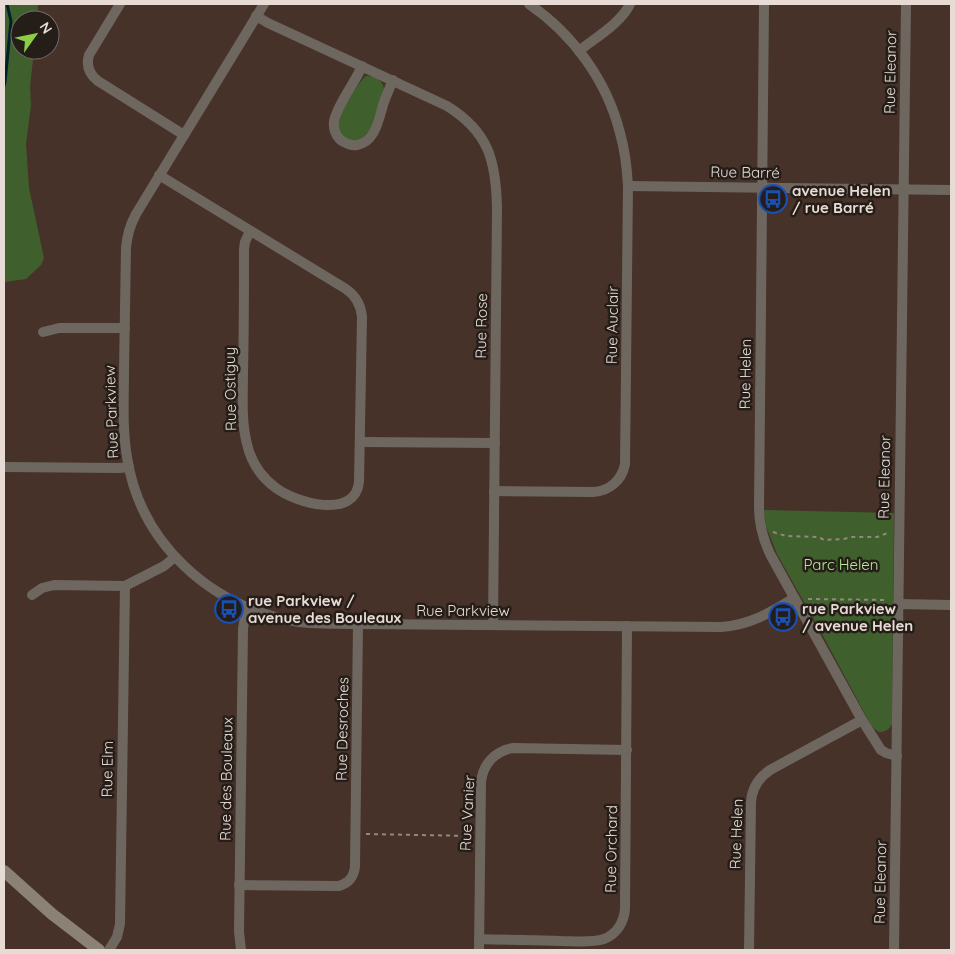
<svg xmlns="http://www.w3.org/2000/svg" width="955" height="954" viewBox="0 0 955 954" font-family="Quicksand,sans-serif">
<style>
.green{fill:#3f602d}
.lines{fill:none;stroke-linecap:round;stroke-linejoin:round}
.stream{stroke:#012229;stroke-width:3}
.path{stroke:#97867f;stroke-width:2;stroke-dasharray:4 4;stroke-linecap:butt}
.street{stroke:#6e6760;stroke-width:10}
.secondary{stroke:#8c8175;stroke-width:12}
.labels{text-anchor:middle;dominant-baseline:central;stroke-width:5;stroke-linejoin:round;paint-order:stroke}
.street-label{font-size:15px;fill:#e8dbd5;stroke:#251d18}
.poi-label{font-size:15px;font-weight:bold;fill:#e8dbd5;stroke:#251d18;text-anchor:start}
.park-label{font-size:15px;fill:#b1eb94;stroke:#251d18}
</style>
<rect width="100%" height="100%" fill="#463229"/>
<g class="green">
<path d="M4,4H38L37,20H20V50H34L30,87L31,105L26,144L29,188L44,258L41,265L26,279L4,282Z"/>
<path d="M366,76C375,76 383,80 384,89L370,129L364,137L357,142C352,141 345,140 342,136C339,133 338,125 339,121C341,111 359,81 366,76Z"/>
<path d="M764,510L894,513L892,724C889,730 885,732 879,732L872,727L828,645L777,554L766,526Z"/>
</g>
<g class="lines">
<path class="stream" d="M4,86L5,82L11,21L7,4"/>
<g class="path">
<path d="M773,532L786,536L819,537L824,540L844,539L851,537H877L890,532"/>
<path d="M808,599L888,600"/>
<path d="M366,834L471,836"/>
</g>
<g class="street">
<path d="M120,4L89,55C86,65 89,74 98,81L184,135"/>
<path d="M264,4L136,214C130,225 127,236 126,248C125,289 125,329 124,370C124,399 122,428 127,457C140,543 210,606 294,621C315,625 337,623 358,624L721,627C750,625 770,613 794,598"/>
<path d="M764,4L759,507C759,524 763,539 770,554L862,720L881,750L886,753L897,756"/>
<path d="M256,16L268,23L447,106C489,132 496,161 497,208L493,625"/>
<path d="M579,51C595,38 621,23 630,4"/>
<path d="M362,66C355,83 338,103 334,121C333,129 336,137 342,141C347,144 352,146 357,145C376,142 379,117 384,102C387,94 390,87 393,80"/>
<path d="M159,175L346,289C356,296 361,305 362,317L359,482C355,520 296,503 276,488C261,477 251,462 247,444C241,421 243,395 243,372C244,331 244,290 244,249L245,242L250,231"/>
<path d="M628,186L951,190"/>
<path d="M43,332L59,328H125"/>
<path d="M360,442L495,443"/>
<path d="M4,467L119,468L129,467"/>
<path d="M494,491L593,492C610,491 622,480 625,464L628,186C627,168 625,150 620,133C607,81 573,34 529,4"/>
<path d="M32,595L42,588L54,585L125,586L164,566L175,557"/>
<path d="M898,604L951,605"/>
<path d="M239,885L339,886C349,883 354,877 355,866L358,624"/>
<path d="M479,939C506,940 534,940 561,941C574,941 591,943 604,939C617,934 624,922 625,909L627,626"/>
<path d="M109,950L117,937L120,924L125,586"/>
<path d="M241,950L239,932L243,628L247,608"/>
<path d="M479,950L481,782C483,764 495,751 513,748L627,750"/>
<path d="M749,950L751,802C752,788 758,778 770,770L862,720"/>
<path d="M894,950L906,4"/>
</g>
<path class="secondary" d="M4,871L52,914L99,950"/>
</g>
<defs>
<symbol id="bus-ring" viewBox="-11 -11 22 22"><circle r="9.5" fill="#251d18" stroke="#1a4fb4" stroke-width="1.5"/><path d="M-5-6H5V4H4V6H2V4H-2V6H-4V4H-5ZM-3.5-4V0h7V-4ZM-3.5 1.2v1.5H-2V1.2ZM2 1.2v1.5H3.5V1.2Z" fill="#1a4fb4"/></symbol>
</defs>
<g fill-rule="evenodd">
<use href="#bus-ring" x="757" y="183" width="32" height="32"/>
<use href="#bus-ring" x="213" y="593" width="32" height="32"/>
<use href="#bus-ring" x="767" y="601" width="32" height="32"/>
</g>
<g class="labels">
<g class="street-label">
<text transform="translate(890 72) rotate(-89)">Rue Eleanor</text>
<text transform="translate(745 172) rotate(1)">Rue Barré</text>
<text transform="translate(612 325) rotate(-89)">Rue Auclair</text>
<text transform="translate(481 326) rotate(-89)">Rue Rose</text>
<text transform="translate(745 374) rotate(-89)">Rue Helen</text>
<text transform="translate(230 389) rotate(-91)">Rue Ostiguy</text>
<text transform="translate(111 412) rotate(-92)">Rue Parkview</text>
<text transform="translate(884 477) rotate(-89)">Rue Eleanor</text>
<text x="463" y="610">Rue Parkview</text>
<text transform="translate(342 729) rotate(-89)">Rue Desroches</text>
<text transform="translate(107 769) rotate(-89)">Rue Elm</text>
<text transform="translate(226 779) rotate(-89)">Rue des Bouleaux</text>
<text transform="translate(467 813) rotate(-87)">Rue Vanier</text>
<text transform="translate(736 834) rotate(-88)">Rue Helen</text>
<text transform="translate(611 849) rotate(-89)">Rue Orchard</text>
<text transform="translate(880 882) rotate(-89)">Rue Eleanor</text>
</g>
<g class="poi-label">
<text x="792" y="190">avenue Helen<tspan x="792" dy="17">/ rue Barré</tspan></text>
<text x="248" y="600">rue Parkview /<tspan x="248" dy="17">avenue des Bouleaux</tspan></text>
<text x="802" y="608">rue Parkview<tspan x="802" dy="17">/ avenue Helen</tspan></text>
</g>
<g class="park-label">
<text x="841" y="564">Parc Helen</text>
</g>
</g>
<rect width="955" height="954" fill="none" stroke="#e8dbd5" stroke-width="10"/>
<g transform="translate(35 35) rotate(57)"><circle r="24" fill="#251d18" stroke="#736964"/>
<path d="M0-4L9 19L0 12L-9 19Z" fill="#8bce46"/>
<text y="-8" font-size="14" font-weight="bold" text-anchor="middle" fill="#e8dbd5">N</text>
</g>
</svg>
